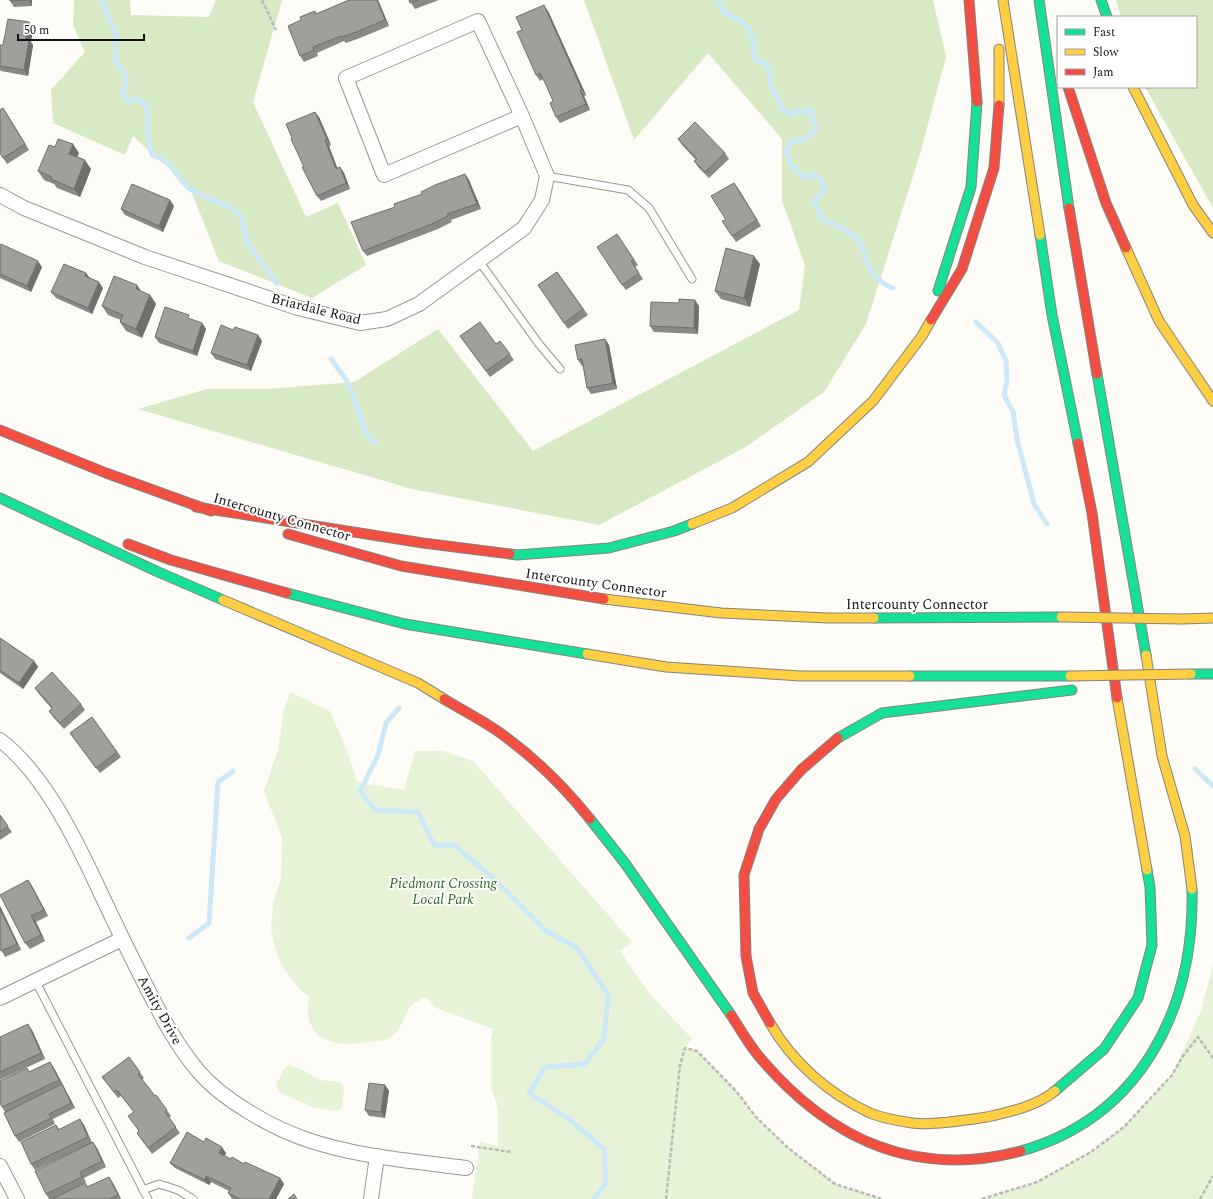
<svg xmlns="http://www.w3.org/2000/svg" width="1213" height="1199" viewBox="0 0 1213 1199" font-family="Spectral,serif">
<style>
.green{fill:#e7f3d7}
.forest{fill:#d8eac5}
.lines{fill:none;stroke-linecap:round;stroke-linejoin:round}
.stream{stroke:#cde8f7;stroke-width:5}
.lane-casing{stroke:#979795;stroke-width:9}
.street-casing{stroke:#979795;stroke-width:16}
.fast-casing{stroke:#858482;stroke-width:11}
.slow-casing{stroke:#858482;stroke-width:11}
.jam-casing{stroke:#858482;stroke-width:11}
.path{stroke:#b9b9b8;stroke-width:2.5;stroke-dasharray:4 2;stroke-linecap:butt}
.lane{stroke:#fffffe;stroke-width:7}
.street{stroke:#fffffe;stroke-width:14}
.fast{stroke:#16e098;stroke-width:9}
.slow{stroke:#ffcf43;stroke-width:9}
.jam{stroke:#f24e42;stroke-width:9}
.slow-bridge-casing{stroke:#858482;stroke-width:11;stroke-linecap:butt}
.slow-bridge{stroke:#ffcf43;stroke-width:9}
.wall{fill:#8a8986}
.shaded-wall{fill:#716f6d}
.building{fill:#a19f9c;stroke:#716f6d}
.labels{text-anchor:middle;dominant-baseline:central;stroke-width:4;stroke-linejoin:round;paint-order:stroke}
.street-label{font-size:14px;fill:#111;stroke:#fff}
.park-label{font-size:14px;font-style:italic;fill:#2f6b1f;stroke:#fff}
</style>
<rect width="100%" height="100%" fill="#fdfcf7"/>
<g class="green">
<path d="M290,692L330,711L349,756L357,782L404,790L415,751H443L473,761L632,942L620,951L649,993L692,1039L685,1048L697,1051L736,1091L756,1117L787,1147L835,1184L882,1199H472L480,1142L498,1146V1109L491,1087V1039L493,1029L436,1008L425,997C421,1000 415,1002 412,1005C404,1013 403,1028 392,1036C384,1042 378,1040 369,1042C335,1048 301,1041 309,997L299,989L283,967L277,955L271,930L273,903L281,878L282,838L264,791L278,749L284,710Z"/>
<path d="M1213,965V1199H979L988,1198L1037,1182L1091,1152L1124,1127L1172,1075L1201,1011Z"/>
<path d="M289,1065L305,1071L320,1080L340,1082L344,1087L342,1108L338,1111L312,1107L279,1092L276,1085L284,1069Z"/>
</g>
<g class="forest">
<path d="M74,0H130L131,15L209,17L216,0H282L253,102L306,217L338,203L366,265L312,298L219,261L190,188L133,136L125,155L53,123L51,90L85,52L73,25Z"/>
<path d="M584,0H933L946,57L920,154L866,324L824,392L744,448L599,525L412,489L138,409L207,389H267L354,382L438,329L533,451L799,310L805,265L782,201V139L708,53L634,140Z"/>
<path d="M1116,0H1213V208L1145,87H1196V17H1121Z"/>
</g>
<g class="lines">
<g class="stream">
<path d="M102,0C110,25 121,33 114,61C124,70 130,80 123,93L129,101L138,99L147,107C148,125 146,138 152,155C176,163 173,176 190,189C207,201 230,202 243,218C240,244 265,263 277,284"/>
<path d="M719,0L723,12C733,17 749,23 752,36C753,45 753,52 756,61L768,64L770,83L783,111L792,113L810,110L816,128C811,139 803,140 791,142L786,149L790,164L804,177L815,175L822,180L825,190L814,201L822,219C831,223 843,228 852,234C872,250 858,274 893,288"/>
<path d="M976,322L998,343L1006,361L1007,381L1004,395L1013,412L1017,439L1034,504L1047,524"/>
<path d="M331,359L347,381L367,434L376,443"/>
<path d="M399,708L386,723L378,755L360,791L375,810L418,812L434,845H454L493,878L545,930L577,948L608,995L604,1039L585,1064L545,1067L529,1093L569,1119L604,1149L606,1183L594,1199"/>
<path d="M1195,769L1213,786"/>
<path d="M189,938L209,923L218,782L233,771"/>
</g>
<defs>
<g id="lane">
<path d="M547,176L628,190L649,208L692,279"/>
<path d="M479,261L539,344L560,369"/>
<path d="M35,980L148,1199"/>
<path d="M143,1190L159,1184L178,1190L193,1199"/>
</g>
<g id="street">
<path d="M0,195L24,208L145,257L298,308L360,323L387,319L419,304L524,228L542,200L547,176L522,116L478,21L346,78L384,175L522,116"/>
<path d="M0,740C42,772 73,834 95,881C111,915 127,949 144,982C160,1014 176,1045 199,1072C223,1100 271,1127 305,1139C357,1157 413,1161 466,1168"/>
<path d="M0,998L122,939"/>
<path d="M0,1166L17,1199"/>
<path d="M371,1199L377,1156"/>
</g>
<g id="fast">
<path d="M1039,0L1069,208"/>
<path d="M1101,0L1107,17"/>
<path d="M1040,235L1052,315L1078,443"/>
<path d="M938,291L971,187L977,102"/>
<path d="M1097,374L1146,655"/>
<path d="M0,498L156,571L223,600"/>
<path d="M510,554L517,555L609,548L674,531L692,524"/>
<path d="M287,593L405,624L587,654"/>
<path d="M874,618L1061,617"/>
<path d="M1191,674H1213"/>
<path d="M910,676H1070"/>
<path d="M838,738L882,713L1072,690"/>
<path d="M590,819L624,862L731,1015"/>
<path d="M1055,1091L1104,1049L1138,998L1152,945L1150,887L1147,870"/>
<path d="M1021,1151C1141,1117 1195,1008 1192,889"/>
</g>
<g id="slow">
<path d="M1003,0L1040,235"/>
<path d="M1133,87L1193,205L1213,233"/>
<path d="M999,105V49"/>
<path d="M1126,248L1159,321L1213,401"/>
<path d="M692,524L732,508L808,462L873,401L922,336L931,320"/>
<path d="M604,599L721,613L828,618H874"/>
<path d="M223,600L418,683L444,699"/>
<path d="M1182,619L1213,618"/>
<path d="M587,654L666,667L801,676H910"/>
<path d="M1146,655L1162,756L1185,836L1192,889"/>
<path d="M1117,698L1147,870"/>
<path d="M770,1023C792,1062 829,1094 870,1113C882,1118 899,1121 912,1123C931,1126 967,1120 987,1117C1010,1112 1037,1106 1055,1091"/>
</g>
<g id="jam">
<path d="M969,0L977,102"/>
<path d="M1068,87L1106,203L1126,248"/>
<path d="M1069,208L1097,374"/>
<path d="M931,320L962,269L994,168L999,105"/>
<path d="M0,430L106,473L211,511"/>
<path d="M1078,443L1092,513L1117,698"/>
<path d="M196,507L423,543L510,554"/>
<path d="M288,534L401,566L604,599"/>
<path d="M128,544L171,560L287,593"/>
<path d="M444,699C465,712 488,723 507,738C538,761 566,789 590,819"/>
<path d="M731,1015C741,1030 750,1047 762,1060C831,1140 915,1179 1021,1151"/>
<path d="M770,1023L753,993L746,956L744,875L759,829L776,799L801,770L838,738"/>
</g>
</defs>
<use href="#lane" class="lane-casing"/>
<use href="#street" class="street-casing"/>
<use href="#fast" class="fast-casing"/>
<use href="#slow" class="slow-casing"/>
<use href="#jam" class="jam-casing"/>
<g class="path">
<path d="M262,0L276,30"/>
<path d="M471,1146L511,1152"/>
<path d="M666,1199L680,1065L685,1048L697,1051L736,1091L756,1117L787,1147L835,1184L882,1199"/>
<path d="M982,1199L1037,1182L1091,1152L1124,1127L1172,1075L1183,1056L1198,1037L1213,1058"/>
<path d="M1200,1199L1213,1176"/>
</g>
<use href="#lane" class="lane"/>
<use href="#street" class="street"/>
<use href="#fast" class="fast"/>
<use href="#slow" class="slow"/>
<use href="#jam" class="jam"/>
<defs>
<g id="slow-bridge">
<path d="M1061,617L1182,619"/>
<path d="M1070,676L1191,674"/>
</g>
</defs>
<use href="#slow-bridge" class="slow-bridge-casing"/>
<use href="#slow-bridge" class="slow-bridge"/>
</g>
<g class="wall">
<path d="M32,0V6L14,7L10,1Z"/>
<path d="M349,0H378L389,26L360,38L346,43L344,41L317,53L318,56L304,62L300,56L316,14Z"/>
<path d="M409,0H439L415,9Z"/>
<path d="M548,11L586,95L584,96L590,110L560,123L556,117L553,101L543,79L540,81L536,75L522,30Z"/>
<path d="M33,28L31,42L33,45L28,76L1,71L0,70V46L3,45Z"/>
<path d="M7,114L29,150L7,164L0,153Z"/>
<path d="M319,117L331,145L329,146L337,168L340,167L344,173L350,189L321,201L317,196L292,138Z"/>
<path d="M678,139L725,153L729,159L709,178L698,167L694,161L696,160L682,145Z"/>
<path d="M55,147L79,153L77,157L91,169L80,197L57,188L54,184L44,180L38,171Z"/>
<path d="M465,174L469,180L481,209L451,220L452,222L438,229L367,256L363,251L395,207Z"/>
<path d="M734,183L761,226L736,242L732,236L726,220Z"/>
<path d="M174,206L163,232L125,215L121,209Z"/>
<path d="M617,234L638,265L635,267L643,279L626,290L622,285Z"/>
<path d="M0,246L42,267L31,292L0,278Z"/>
<path d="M760,264L750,307L721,299L715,291Z"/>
<path d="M557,272L588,315L568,329L538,285Z"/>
<path d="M86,273L90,278L103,288L92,314L56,298L51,292Z"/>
<path d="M141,291L150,295L156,304L142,338L126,331L120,322L121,320L108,315L102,306Z"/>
<path d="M699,306L698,334L654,332L650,326Z"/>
<path d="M202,323L206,329L197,356L159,343L155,337Z"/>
<path d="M233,330L258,335L262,341L251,371L215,359L211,353Z"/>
<path d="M460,336L496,344L500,341L514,360L490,377Z"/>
<path d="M605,339L609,345L617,389L591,394L587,388L583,366H582L578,360Z"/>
<path d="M0,638L34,661L38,667L23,689L0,673Z"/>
<path d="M35,688L81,704L85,710L64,729L53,717L49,711L52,709L39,694Z"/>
<path d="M92,717L121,757L100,773L70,733Z"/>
<path d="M0,815L12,832L0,840Z"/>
<path d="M28,880L32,886L48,916L36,922L45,941L30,949L25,943Z"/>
<path d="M0,906L21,950L5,957L0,948Z"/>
<path d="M32,1030L45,1059L0,1080V1053Z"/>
<path d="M129,1057L144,1078L142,1080L155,1096L156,1095L171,1116L169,1118L180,1133L152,1154L137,1133L139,1131L134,1112L121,1096L118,1098L102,1077Z"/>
<path d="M50,1062L54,1068L75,1108L53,1119L55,1124L19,1142L15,1136L5,1112L2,1107L27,1068L29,1072Z"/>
<path d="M385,1085L389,1091L385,1118L369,1116L365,1110Z"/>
<path d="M56,1125L59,1129L84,1125L92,1143L97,1148L106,1167L84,1178L86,1182L61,1195L85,1183L88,1187L113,1183L121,1199H49L46,1194L88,1145L35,1170L31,1164Z"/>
<path d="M226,1153L225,1156L231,1159L244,1164L280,1178L284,1184L276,1199H232L228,1193L229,1191L211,1182L209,1185L175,1168L170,1163Z"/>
</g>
<g class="shaded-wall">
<path d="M28,0H32V6Z"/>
<path d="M377,0H378L389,26L385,20Z"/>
<path d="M544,5L548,11L586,95L582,90Z"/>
<path d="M29,22L33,28L31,42L33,45L28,76L24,70L26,39Z"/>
<path d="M580,90L584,96L590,110L586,104Z"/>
<path d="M3,108L7,114L29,150L25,144Z"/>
<path d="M315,112L319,117L331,145L327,139Z"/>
<path d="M325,140L329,146L340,175L336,169Z"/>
<path d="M73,144L79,153L75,162L69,154Z"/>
<path d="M85,160L91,169L80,197L74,189Z"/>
<path d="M340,167L344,173L350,189L346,183Z"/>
<path d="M465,174L469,180L481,209L477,204Z"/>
<path d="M734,183L738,188L761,226L757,220Z"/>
<path d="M170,200L174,206L163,232L159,226Z"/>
<path d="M754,256L760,264L750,307L744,298Z"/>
<path d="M38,261L42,267L31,292L27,286Z"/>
<path d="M86,273L90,279L85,276Z"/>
<path d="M99,282L103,288L92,314L88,308Z"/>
<path d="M137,285L143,294L136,289Z"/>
<path d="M150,295L156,304L142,338L136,329Z"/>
<path d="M695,300L699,306L698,334L694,328Z"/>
<path d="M202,323L206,329L197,356L193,351Z"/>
<path d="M258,335L262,341L251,371L247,365Z"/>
<path d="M605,339L609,345L617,389L613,383Z"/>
<path d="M34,661L38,667L23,689L19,683Z"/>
<path d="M28,880L32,886L48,916L44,910Z"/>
<path d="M0,906L21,950L17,944L0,909Z"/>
<path d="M31,916L36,922L45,941L41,935Z"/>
<path d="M28,1024L32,1030L45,1059L41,1053Z"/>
<path d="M50,1062L54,1068L75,1108L71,1103Z"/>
<path d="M385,1085L389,1091L385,1118L381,1112Z"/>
<path d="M80,1119L84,1125L92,1143L88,1137Z"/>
<path d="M93,1142L97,1148L106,1167L102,1161Z"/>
<path d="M222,1147L226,1153L223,1159L219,1153Z"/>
<path d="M206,1176L211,1182L209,1185L205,1180Z"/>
<path d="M109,1177L113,1183L121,1199L118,1195Z"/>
<path d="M280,1178L284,1184L276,1199H269Z"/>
</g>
<g class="building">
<path d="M10,0H28L10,1Z"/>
<path d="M349,0H377L385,20L356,32L342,37L341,36L313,47L314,50L300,56L288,26L301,20L300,17L315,11L316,14Z"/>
<path d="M409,0H418L410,3Z"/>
<path d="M544,5L582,90H580L586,104L556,117L550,103L553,101L547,87L540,73L536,75L517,32L522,30L516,17Z"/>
<path d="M8,19L29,22L26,39L29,40L24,70L0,66V45H3Z"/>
<path d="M3,108L25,144L3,158L0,153V110Z"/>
<path d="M315,112L327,139L325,140L336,169L340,167L346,183L317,196L302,167H304L291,139L292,138L286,124Z"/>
<path d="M695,122L725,153L705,172L694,161L697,159L678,139Z"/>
<path d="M58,139L73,144L69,154L85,160L74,189L51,179L52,177L38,171L49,145L55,147Z"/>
<path d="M465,174L477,204L447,214L448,216L434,223L363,251L351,222L395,207L394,204L422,194L421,192L435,185Z"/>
<path d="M734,183L757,220L732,236L722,221L726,220L711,196Z"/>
<path d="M132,184L170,200L159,226L121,209Z"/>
<path d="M617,234L634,260L631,261L639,273L622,285L597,247Z"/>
<path d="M1,244L38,261L27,286L0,274V246Z"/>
<path d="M726,248L754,256L744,298L715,291Z"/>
<path d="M64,264L86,273L85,276L99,282L88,308L51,292Z"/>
<path d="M557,272L583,309L564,323L538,285Z"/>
<path d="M114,276L137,285L136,289L150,295L136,329L120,322L123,315L102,306Z"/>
<path d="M679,299L695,300L694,328L650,326L651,302L679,303Z"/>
<path d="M165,307L189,315L188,318L202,323L193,351L155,337Z"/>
<path d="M480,322L496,344L500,341L510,354L486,371L460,336Z"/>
<path d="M221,325L233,330L235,327L258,335L247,365L211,353Z"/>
<path d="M605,339L613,383L587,388L582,359L578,360L575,345Z"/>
<path d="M0,638L34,661L19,683L0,670Z"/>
<path d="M52,672L81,704L60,723L49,711L53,708L35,688Z"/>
<path d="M92,717L117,752L96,768L70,733Z"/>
<path d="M0,815L8,826L0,832Z"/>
<path d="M28,880L44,910L31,916L41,935L25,943L0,895Z"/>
<path d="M0,909L17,944L1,951L0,948Z"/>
<path d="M28,1024L41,1053L0,1072V1053L1,1052L0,1050V1037Z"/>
<path d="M129,1057L140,1072L138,1074L155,1096L156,1095L167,1110L165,1112L176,1127L148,1148L137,1133L139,1131L128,1116L134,1112L117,1090L114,1092L102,1077Z"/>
<path d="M50,1062L59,1080L2,1107L0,1103V1081L27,1068L29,1072Z"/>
<path d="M369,1083L385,1085L381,1112L365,1110Z"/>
<path d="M62,1084L71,1103L49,1114L51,1118L15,1136L4,1113Z"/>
<path d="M80,1119L88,1137L31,1164L21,1142L56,1125L58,1130Z"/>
<path d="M187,1132L204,1142L206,1138L222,1147L219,1153L231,1159L232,1157L244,1164L245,1162L280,1178L269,1199H240L228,1193L231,1188L219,1182L206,1176L205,1180L170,1163Z"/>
<path d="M93,1142L102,1161L80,1172L82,1177L46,1194L35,1171Z"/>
<path d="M109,1177L118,1195L109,1199H52L85,1183L87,1187Z"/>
<path d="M294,1194L297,1199H288Z"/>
</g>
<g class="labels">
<g class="street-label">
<text transform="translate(316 309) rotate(14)">Briardale Road</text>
<text transform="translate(282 517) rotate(16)">Intercounty Connector</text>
<text transform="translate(596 583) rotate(8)">Intercounty Connector</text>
<text x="917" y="604">Intercounty Connector</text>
<text transform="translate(160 1010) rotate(61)">Amity Drive</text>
</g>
<g class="park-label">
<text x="443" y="883">Piedmont Crossing<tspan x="443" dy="16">Local Park</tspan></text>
</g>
</g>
<rect x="1057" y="16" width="140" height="72" fill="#ffffff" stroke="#a0a0a0"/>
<rect x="1065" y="29" width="20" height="6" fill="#16e098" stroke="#a0a0a0"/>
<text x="1093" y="36" font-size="12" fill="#111111">Fast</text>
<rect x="1065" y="49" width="20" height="6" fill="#ffcf43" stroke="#a0a0a0"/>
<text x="1093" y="56" font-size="12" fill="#111111">Slow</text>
<rect x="1065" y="69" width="20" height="6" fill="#f24e42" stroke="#a0a0a0"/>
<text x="1093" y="76" font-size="12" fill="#111111">Jam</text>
<path d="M18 34v6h126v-6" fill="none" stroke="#111111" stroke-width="2"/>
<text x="24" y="34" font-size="12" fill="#111111" stroke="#ffffff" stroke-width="3" paint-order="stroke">50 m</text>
</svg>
